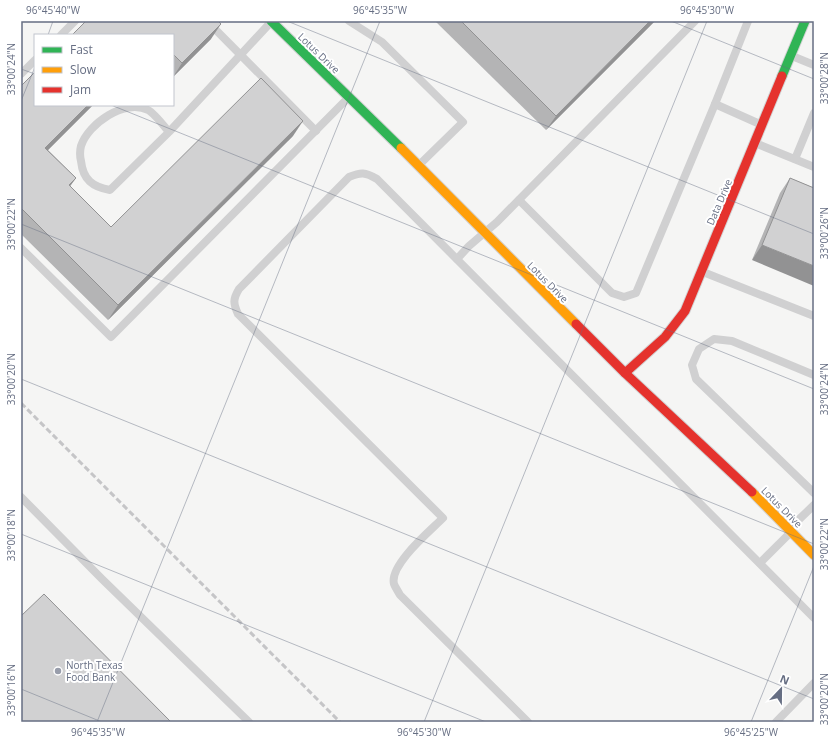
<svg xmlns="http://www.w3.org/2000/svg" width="835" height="743" viewBox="0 0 835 743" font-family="'Open Sans',sans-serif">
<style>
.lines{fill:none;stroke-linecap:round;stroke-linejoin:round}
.fast-casing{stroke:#d2d2d3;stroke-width:11}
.slow-casing{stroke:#d2d2d3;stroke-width:11}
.jam-casing{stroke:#d2d2d3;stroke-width:11}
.lane{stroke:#d0d0d1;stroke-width:8}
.fast{stroke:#30b455;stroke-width:9}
.slow{stroke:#ff9f0a;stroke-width:9}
.jam{stroke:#e5322d;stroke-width:9}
.rail{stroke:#c5c5c7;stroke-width:3;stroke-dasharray:6 3;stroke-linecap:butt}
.wall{fill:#b4b4b5}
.shaded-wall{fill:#929293}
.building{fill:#d1d1d2;stroke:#929293}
.ticks{fill:none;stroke:#666e83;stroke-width:1;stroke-opacity:0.45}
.poi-dot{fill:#989dab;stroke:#fff;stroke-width:1.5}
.labels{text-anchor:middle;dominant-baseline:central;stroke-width:4;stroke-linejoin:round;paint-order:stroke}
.street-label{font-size:10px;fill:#666e83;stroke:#fff}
.poi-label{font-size:10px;fill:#666e83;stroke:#fff;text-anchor:start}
.neatline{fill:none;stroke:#666e83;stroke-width:1.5}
.ticks-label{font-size:10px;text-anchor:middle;fill:#666e83}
</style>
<rect width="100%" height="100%" fill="#f5f5f4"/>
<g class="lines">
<defs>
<g id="fast">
<path d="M271,21L401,148"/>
<path d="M782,76L805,21"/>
</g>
<g id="slow">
<path d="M401,148L576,324"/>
<path d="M752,492L814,555"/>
</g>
<g id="jam">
<path d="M576,324L625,373L752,492"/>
<path d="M625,373L665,337L685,311L782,76"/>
</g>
</defs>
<use href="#fast" class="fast-casing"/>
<use href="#slow" class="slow-casing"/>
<use href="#jam" class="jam-casing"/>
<g class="lane">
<path d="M207,21L316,131"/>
<path d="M349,21L382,42L463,122L418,166"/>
<path d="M61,35L75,21"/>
<path d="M792,56L814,65"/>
<path d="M21,74L35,60"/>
<path d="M715,104L762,125"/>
<path d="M169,132C164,126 154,113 148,110C125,98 88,124 81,146C80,150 80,157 81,161C83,180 93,187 110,190L169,132L271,22"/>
<path d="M755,143L814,167"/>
<path d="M795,159L814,113"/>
<path d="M519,200L612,293L624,297L636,293L715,104L748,21"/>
<path d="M21,248L111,337L348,98"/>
<path d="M457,259L469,246L497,222L695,21"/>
<path d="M703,272L814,316"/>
<path d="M814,375L732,341L714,339L699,349L692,365L696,379L814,493"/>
<path d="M21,497L102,579L249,722"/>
<path d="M789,529L814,505"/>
<path d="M760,563L790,533"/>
<path d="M528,722L400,595C398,591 395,587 394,584C389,565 430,531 443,518L238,314C233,303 233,299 239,289L349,177C361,172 365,172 377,179L814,618"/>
<path d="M776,722L814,683"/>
</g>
<use href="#fast" class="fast"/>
<use href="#slow" class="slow"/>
<use href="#jam" class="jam"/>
<path class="rail" d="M21,403L340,722"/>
</g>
<g class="wall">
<path d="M435,21H655L546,130Z"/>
<path d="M173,35L211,39L173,77Z"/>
<path d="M21,86L35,105H93L48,150L76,178L70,186L111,227L293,136L108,320L21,234Z"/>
<path d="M790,178L814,188L752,260L780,193Z"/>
</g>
<g class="shaded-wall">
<path d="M650,21H655L546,130L556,116Z"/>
<path d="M221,24L211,39L173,77L182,63Z"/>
<path d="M88,105H93L35,163L45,148Z"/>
<path d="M303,121L293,136L108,320L118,305Z"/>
<path d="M76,178L65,193L69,185Z"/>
<path d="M762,245L814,266V286L752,260Z"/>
</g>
<g class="building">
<path d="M86,21H218L221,24L182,63L173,54V35H72Z"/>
<path d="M461,21H650L556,116Z"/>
<path d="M35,72V105H88L45,148L76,178L69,185L111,227L261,78L303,121L118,305L21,208V86Z"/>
<path d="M790,178L814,188V266L762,245Z"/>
<path d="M44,594L171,722H21V616Z"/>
</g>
<path class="ticks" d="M287,21L814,234M671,21L814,79M48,35L53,21M21,69L35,74M21,101L35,67M111,105L814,389M21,224L814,544M21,379L814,699M21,534L486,722M21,689L102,722M97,722L380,21M424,722L707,21M751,722L814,566"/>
<circle class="poi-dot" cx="58" cy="671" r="4"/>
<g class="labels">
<g class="street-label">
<text transform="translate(319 53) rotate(44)">Lotus Drive</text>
<text transform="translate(719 202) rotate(-67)">Data Drive</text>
<text transform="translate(548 282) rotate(45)">Lotus Drive</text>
<text transform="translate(782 507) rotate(45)">Lotus Drive</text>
</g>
<g class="poi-label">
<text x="66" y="665">North Texas<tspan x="66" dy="12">Food Bank</tspan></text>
</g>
</g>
<rect width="835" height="743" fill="none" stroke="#ffffff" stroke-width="44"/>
<rect x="34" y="34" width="140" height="72" fill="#ffffff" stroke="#c2c5cd"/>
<rect x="42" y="47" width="20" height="6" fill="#30b455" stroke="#c2c5cd"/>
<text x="70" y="54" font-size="12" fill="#666e83">Fast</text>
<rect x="42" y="67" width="20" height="6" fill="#ff9f0a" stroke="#c2c5cd"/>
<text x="70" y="74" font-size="12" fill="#666e83">Slow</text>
<rect x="42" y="87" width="20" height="6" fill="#e5322d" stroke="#c2c5cd"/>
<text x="70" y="94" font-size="12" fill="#666e83">Jam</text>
<g transform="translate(781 689) rotate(22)" stroke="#ffffff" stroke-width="3" paint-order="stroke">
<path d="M0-3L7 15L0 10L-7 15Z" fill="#666e83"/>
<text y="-6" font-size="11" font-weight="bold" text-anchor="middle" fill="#666e83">N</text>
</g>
<rect x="22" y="22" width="791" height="699" class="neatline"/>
<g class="ticks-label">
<text x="53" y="14">96°45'40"W</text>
<text x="380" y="14">96°45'35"W</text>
<text x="707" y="14">96°45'30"W</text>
<text transform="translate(11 69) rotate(-90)" y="4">33°00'24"N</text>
<text transform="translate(824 78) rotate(-90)" y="4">33°00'28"N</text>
<text transform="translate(11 224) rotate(-90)" y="4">33°00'22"N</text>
<text transform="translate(824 233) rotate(-90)" y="4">33°00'26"N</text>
<text transform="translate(11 379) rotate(-90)" y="4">33°00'20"N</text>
<text transform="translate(824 389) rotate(-90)" y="4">33°00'24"N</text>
<text transform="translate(11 535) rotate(-90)" y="4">33°00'18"N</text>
<text transform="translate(824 544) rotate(-90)" y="4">33°00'22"N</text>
<text transform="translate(11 690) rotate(-90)" y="4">33°00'16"N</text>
<text transform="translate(824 699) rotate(-90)" y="4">33°00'20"N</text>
<text x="98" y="736">96°45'35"W</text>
<text x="424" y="736">96°45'30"W</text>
<text x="751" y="736">96°45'25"W</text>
</g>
</svg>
